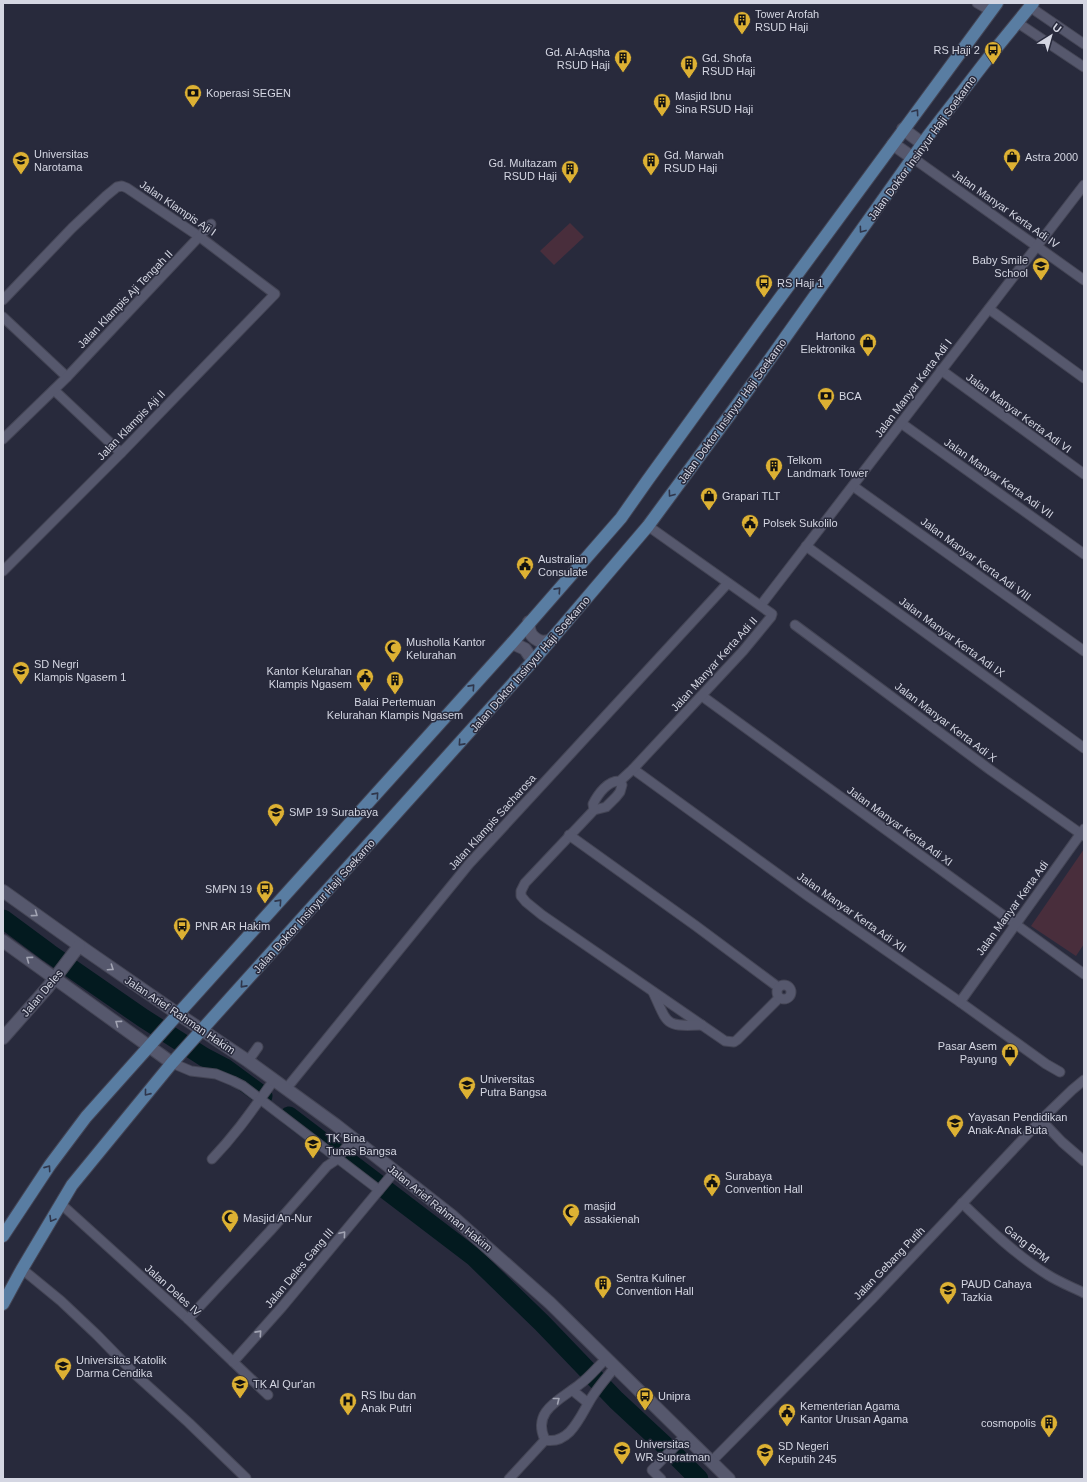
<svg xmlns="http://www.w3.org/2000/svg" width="1087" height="1482" viewBox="0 0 1087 1482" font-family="Helvetica,sans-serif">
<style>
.garden{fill:#492e3c}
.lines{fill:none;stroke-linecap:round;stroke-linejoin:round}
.river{stroke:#031a1f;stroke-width:19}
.minor-casing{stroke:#444555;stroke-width:11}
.tertiary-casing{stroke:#444555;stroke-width:14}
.secondary-casing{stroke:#444555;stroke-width:14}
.primary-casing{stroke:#444555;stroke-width:14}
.minor{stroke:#56586d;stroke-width:9}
.tertiary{stroke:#56586d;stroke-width:12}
.secondary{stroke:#56586d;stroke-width:12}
.primary{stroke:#597da2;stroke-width:12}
.oneway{stroke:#2f364b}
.oneway2{stroke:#a2a4b3}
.labels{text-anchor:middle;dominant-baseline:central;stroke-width:3;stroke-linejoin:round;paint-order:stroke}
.poi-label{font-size:11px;fill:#d4d6e2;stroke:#282a3c;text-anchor:start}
.street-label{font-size:11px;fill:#d4d6e2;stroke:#282a3c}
</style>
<rect width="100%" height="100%" fill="#282a3c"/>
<g class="garden">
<path d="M570,223L584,237L554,265L540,251Z"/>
<path d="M1084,849V944L1076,956L1031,926Z"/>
</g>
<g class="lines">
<g class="river">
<path d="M3,919L49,953L143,1018L204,1057L225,1068L263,1096"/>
<path d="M289,1116L474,1257L542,1323L616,1400L673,1453L699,1479"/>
</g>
<defs>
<g id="minor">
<path d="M977,3L991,11"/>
<path d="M1030,7L1084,44"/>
<path d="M1018,23L1084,67"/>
<path d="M913,158L1084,280"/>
<path d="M3,300L72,228L106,196L117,187L122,186L127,188L200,237L275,294L121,453L3,571"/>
<path d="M989,309L1084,378"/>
<path d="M3,317L67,377"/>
<path d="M941,370L1084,474"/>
<path d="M54,390L121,453"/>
<path d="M901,423L1084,554"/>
<path d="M3,439L67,377L211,224"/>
<path d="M853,486L1084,651"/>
<path d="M806,546L1084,748"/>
<path d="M761,605L1084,185"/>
<path d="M795,625L989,769L1084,836"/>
<path d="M702,696L1084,974"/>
<path d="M633,769L808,896L960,1002L1046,1064L1060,1072"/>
<path d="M620,781L622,785L620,792L616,797L606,807L594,810L525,883L521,891V896L526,902L542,915L725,1041L734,1042L737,1040L779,998"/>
<path d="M594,810L593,804C598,794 608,780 620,781L633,769L743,651L771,617L772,614L648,526"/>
<path d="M569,835L696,926L778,987"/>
<circle cx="784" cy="992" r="7"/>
<path d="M653,992C668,1024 664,1027 702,1025"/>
<path d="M960,1002L1084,829"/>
<path d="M248,1061L258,1047"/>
<path d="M172,1063L191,1071L216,1074L233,1081L243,1086L379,1190"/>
<path d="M286,1089L469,864L728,583"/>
<path d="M1041,1120L1062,1142L1084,1161"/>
<path d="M212,1159C237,1133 253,1109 274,1080"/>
<path d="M962,1203C989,1229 1016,1255 1048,1275C1059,1282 1072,1287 1084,1293"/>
<path d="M61,1204L188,1319L268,1395"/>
<path d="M22,1269L61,1301L97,1335L137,1376L189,1423L246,1478"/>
<path d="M188,1319L270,1231L327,1166L336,1160L354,1138"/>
<path d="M233,1362L282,1307L395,1171"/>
<path d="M572,1390L588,1403"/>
<path d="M545,1440C531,1410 562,1399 580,1384C590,1377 598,1366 607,1358"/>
<path d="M545,1440C571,1445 581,1414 592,1397C599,1386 608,1376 615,1367"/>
<path d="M711,1462L873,1298L1041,1120L1072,1090L1084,1080"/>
<path d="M509,1479L545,1440"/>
<path d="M661,1479L652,1470L685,1436"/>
</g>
<g id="tertiary">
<path d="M3,891L87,951L178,1014"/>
<path d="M3,941L172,1063"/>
<path d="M3,1038L48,987L79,946"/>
</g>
<g id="secondary">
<path d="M903,129L923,144"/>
<path d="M893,144L913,158"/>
<path d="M529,622C528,633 532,638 542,642L550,641"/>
<path d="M512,643L525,649L533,661"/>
<path d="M178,1014L248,1061L336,1125L452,1216L550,1303L729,1479"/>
</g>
<g id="primary">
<path d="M3,1236L50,1165L86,1117L178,1014L512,643L621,518L647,481L757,329L997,3"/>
<path d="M3,1304L22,1269L72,1185L172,1063L533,661L648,526L748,390L928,136L989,57L1033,3"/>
</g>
</defs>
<use href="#minor" class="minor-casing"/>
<use href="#tertiary" class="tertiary-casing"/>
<use href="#secondary" class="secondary-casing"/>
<use href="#primary" class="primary-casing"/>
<use href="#minor" class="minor"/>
<use href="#tertiary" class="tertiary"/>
<use href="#secondary" class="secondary"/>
<use href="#primary" class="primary"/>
</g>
<defs><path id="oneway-chevron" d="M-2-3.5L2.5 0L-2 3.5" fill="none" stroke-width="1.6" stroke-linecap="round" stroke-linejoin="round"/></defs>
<g class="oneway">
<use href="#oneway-chevron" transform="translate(916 112) rotate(-54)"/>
<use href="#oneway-chevron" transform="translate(862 230) rotate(126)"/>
<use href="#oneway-chevron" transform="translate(671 494) rotate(126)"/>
<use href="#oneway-chevron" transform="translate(558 590) rotate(-48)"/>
<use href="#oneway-chevron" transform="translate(472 687) rotate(-48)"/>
<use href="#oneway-chevron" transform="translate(461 743) rotate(132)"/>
<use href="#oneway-chevron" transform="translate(376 795) rotate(-48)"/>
<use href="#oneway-chevron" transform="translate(279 902) rotate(-48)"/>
<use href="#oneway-chevron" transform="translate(243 985) rotate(132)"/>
<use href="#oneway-chevron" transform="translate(147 1093) rotate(129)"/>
<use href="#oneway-chevron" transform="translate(48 1168) rotate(-55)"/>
<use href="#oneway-chevron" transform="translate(52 1219) rotate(121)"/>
</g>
<g class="oneway2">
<use href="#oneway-chevron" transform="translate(35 914) rotate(36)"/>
<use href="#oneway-chevron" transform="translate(29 959) rotate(-144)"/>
<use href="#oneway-chevron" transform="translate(111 968) rotate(34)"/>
<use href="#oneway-chevron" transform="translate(118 1023) rotate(-144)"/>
<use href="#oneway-chevron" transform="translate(343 1234) rotate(-50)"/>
<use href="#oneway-chevron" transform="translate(259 1333) rotate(-48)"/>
<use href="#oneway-chevron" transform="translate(557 1400) rotate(-38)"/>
</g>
<defs>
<symbol id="building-pin" viewBox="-11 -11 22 30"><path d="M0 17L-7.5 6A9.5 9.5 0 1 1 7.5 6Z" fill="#ddb133" stroke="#282a3c"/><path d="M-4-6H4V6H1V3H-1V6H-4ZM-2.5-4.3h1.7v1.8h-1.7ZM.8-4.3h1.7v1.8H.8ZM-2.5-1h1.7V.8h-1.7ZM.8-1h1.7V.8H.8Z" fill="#111"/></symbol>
<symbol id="bus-pin" viewBox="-11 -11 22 30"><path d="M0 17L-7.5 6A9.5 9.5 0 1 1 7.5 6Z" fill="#ddb133" stroke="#282a3c"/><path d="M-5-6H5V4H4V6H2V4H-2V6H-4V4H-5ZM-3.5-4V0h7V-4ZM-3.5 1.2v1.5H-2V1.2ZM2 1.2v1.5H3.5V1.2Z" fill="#111"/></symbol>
<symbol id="bank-pin" viewBox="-11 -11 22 30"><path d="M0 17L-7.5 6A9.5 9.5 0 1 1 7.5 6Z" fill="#ddb133" stroke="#282a3c"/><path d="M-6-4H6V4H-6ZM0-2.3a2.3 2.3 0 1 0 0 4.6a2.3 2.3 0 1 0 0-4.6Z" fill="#111"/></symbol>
<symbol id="shop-pin" viewBox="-11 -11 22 30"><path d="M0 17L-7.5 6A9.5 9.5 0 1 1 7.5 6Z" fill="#ddb133" stroke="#282a3c"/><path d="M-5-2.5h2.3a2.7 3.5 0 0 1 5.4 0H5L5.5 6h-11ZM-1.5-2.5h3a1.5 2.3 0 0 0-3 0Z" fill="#111"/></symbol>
<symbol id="university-pin" viewBox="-11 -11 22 30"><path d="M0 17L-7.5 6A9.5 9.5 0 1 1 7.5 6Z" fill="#ddb133" stroke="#282a3c"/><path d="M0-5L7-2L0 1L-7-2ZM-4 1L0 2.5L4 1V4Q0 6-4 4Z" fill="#111"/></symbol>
<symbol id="school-pin" viewBox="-11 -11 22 30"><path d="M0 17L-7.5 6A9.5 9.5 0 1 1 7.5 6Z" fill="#ddb133" stroke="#282a3c"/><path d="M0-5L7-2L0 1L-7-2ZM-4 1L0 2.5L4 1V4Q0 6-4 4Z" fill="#111"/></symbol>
<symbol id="civic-pin" viewBox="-11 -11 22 30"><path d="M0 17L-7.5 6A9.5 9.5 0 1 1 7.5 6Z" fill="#ddb133" stroke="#282a3c"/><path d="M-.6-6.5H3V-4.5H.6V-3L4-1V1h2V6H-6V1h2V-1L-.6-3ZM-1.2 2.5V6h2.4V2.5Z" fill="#111"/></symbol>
<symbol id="mosque-pin" viewBox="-11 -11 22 30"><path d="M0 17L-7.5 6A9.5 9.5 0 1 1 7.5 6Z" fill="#ddb133" stroke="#282a3c"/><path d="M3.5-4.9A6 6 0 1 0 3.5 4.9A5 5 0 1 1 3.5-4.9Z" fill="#111"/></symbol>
<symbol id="hospital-pin" viewBox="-11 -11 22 30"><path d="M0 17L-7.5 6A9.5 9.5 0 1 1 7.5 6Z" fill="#ddb133" stroke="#282a3c"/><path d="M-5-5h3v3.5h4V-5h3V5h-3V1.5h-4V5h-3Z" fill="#111"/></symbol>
</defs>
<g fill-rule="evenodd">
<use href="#building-pin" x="732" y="10" width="20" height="27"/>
<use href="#bus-pin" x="983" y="40" width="20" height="27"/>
<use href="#building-pin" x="613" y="48" width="20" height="27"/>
<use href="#building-pin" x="679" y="54" width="20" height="27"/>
<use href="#bank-pin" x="183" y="83" width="20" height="27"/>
<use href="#building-pin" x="652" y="92" width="20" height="27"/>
<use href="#shop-pin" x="1002" y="147" width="20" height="27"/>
<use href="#university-pin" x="11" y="150" width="20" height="27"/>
<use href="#building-pin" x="641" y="151" width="20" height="27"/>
<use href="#building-pin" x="560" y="159" width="20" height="27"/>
<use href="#school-pin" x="1031" y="256" width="20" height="27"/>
<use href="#bus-pin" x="754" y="273" width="20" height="27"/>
<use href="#shop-pin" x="858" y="332" width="20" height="27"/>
<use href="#bank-pin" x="816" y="386" width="20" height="27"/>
<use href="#building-pin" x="764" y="456" width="20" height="27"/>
<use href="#shop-pin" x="699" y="486" width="20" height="27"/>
<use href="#civic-pin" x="740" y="513" width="20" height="27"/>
<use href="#civic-pin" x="515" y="555" width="20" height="27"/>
<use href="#mosque-pin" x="383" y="638" width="20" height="27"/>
<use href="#school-pin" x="11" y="660" width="20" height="27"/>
<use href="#civic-pin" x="355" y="667" width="20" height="27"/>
<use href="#building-pin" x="385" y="670" width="20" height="27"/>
<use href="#school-pin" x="266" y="802" width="20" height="27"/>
<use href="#bus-pin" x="255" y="879" width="20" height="27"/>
<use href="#bus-pin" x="172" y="916" width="20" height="27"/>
<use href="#shop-pin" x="1000" y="1042" width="20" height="27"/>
<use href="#university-pin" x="457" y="1075" width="20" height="27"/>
<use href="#school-pin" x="945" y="1113" width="20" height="27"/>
<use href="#school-pin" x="303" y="1134" width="20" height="27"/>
<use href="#civic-pin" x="702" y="1172" width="20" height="27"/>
<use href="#mosque-pin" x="561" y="1202" width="20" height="27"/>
<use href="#mosque-pin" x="220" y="1208" width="20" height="27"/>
<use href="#building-pin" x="593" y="1274" width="20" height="27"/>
<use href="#school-pin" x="938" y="1280" width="20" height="27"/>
<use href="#university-pin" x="53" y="1356" width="20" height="27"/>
<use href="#school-pin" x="230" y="1374" width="20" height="27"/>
<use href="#bus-pin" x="635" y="1386" width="20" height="27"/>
<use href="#hospital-pin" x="338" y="1391" width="20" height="27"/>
<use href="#civic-pin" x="777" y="1402" width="20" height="27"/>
<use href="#building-pin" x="1039" y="1413" width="20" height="27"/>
<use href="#university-pin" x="612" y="1440" width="20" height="27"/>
<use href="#school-pin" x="755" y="1442" width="20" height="27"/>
</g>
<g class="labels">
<g class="poi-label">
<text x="755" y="14">Tower Arofah<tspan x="755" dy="13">RSUD Haji</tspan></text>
<text x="980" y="50" text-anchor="end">RS Haji 2</text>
<text x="610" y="52" text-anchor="end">Gd. Al-Aqsha<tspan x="610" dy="13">RSUD Haji</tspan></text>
<text x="702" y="58">Gd. Shofa<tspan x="702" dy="13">RSUD Haji</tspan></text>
<text x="206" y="93">Koperasi SEGEN</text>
<text x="675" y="96">Masjid Ibnu<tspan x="675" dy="13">Sina RSUD Haji</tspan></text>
<text x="34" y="154">Universitas<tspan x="34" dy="13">Narotama</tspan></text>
<text x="664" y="155">Gd. Marwah<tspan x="664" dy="13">RSUD Haji</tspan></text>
<text x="1025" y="157">Astra 2000</text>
<text x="557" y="163" text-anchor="end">Gd. Multazam<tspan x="557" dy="13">RSUD Haji</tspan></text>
<text x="1028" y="260" text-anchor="end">Baby Smile<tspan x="1028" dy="13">School</tspan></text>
<text x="777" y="283">RS Haji 1</text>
<text x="855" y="336" text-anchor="end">Hartono<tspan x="855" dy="13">Elektronika</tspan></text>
<text x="839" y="396">BCA</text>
<text x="787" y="460">Telkom<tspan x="787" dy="13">Landmark Tower</tspan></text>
<text x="722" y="496">Grapari TLT</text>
<text x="763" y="523">Polsek Sukolilo</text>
<text x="538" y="559">Australian<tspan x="538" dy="13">Consulate</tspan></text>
<text x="406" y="642">Musholla Kantor<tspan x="406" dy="13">Kelurahan</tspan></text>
<text x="34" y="664">SD Negri<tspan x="34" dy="13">Klampis Ngasem 1</tspan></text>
<text x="352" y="671" text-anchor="end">Kantor Kelurahan<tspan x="352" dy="13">Klampis Ngasem</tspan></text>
<text x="395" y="702" text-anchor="middle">Balai Pertemuan<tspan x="395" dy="13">Kelurahan Klampis Ngasem</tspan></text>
<text x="289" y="812">SMP 19 Surabaya</text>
<text x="252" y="889" text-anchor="end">SMPN 19</text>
<text x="195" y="926">PNR AR Hakim</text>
<text x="997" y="1046" text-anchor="end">Pasar Asem<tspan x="997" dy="13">Payung</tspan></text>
<text x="480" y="1079">Universitas<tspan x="480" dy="13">Putra Bangsa</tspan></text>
<text x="968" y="1117">Yayasan Pendidikan<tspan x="968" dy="13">Anak-Anak Buta</tspan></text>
<text x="326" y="1138">TK Bina<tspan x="326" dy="13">Tunas Bangsa</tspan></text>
<text x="725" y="1176">Surabaya<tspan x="725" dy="13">Convention Hall</tspan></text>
<text x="584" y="1206">masjid<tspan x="584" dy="13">assakienah</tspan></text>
<text x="243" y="1218">Masjid An-Nur</text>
<text x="616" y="1278">Sentra Kuliner<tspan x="616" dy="13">Convention Hall</tspan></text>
<text x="961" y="1284">PAUD Cahaya<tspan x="961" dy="13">Tazkia</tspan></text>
<text x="76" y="1360">Universitas Katolik<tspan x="76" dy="13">Darma Cendika</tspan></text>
<text x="253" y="1384">TK Al Qur'an</text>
<text x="361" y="1395">RS Ibu dan<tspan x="361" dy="13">Anak Putri</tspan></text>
<text x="658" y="1396">Unipra</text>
<text x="800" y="1406">Kementerian Agama<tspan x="800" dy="13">Kantor Urusan Agama</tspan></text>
<text x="1036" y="1423" text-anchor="end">cosmopolis</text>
<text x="635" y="1444">Universitas<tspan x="635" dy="13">WR Supratman</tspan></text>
<text x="778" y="1446">SD Negeri<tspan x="778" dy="13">Keputih 245</tspan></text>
</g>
<g class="street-label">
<text transform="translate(922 148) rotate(-54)">Jalan Doktor Insinyur Haji Soekarno</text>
<text transform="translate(178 208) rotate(34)">Jalan Klampis Aji I</text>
<text transform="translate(1006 209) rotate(35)">Jalan Manyar Kerta Adi IV</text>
<text transform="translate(125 299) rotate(-46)">Jalan Klampis Aji Tengah II</text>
<text transform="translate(913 388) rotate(-53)">Jalan Manyar Kerta Adi I</text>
<text transform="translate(732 411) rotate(-54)">Jalan Doktor Insinyur Haji Soekarno</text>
<text transform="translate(1019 413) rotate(36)">Jalan Manyar Kerta Adi VI</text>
<text transform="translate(131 425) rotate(-46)">Jalan Klampis Aji II</text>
<text transform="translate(999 478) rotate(35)">Jalan Manyar Kerta Adi VII</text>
<text transform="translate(976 559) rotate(36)">Jalan Manyar Kerta Adi VIII</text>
<text transform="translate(952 637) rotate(36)">Jalan Manyar Kerta Adi IX</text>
<text transform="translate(530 664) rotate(-49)">Jalan Doktor Insinyur Haji Soekarno</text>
<text transform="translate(714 664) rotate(-48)">Jalan Manyar Kerta Adi II</text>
<text transform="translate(946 722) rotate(37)">Jalan Manyar Kerta Adi X</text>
<text transform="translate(492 822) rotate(-48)">Jalan Klampis Sacharosa</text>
<text transform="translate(900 826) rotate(36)">Jalan Manyar Kerta Adi XI</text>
<text transform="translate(314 906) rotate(-48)">Jalan Doktor Insinyur Haji Soekarno</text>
<text transform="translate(1012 908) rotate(-54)">Jalan Manyar Kerta Adi</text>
<text transform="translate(852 912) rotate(35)">Jalan Manyar Kerta Adi XII</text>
<text transform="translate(42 993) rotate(-50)">Jalan Deles</text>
<text transform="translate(180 1015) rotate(34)">Jalan Arief Rahman Hakim</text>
<text transform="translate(440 1208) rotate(39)">Jalan Arief Rahman Hakim</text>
<text transform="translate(1027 1244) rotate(38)">Gang BPM</text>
<text transform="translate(889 1263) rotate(-46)">Jalan Gebang Putih</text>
<text transform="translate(299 1268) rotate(-50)">Jalan Deles Gang III</text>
<text transform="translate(173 1290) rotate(42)">Jalan Deles IV</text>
</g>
</g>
<rect width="1087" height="1482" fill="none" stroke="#d4d6e2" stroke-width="8"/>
<g transform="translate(1051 36) rotate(37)" stroke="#282a3c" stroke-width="3" paint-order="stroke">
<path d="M0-3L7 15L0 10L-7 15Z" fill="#d4d6e2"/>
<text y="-6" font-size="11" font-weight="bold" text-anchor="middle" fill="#d4d6e2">U</text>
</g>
</svg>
